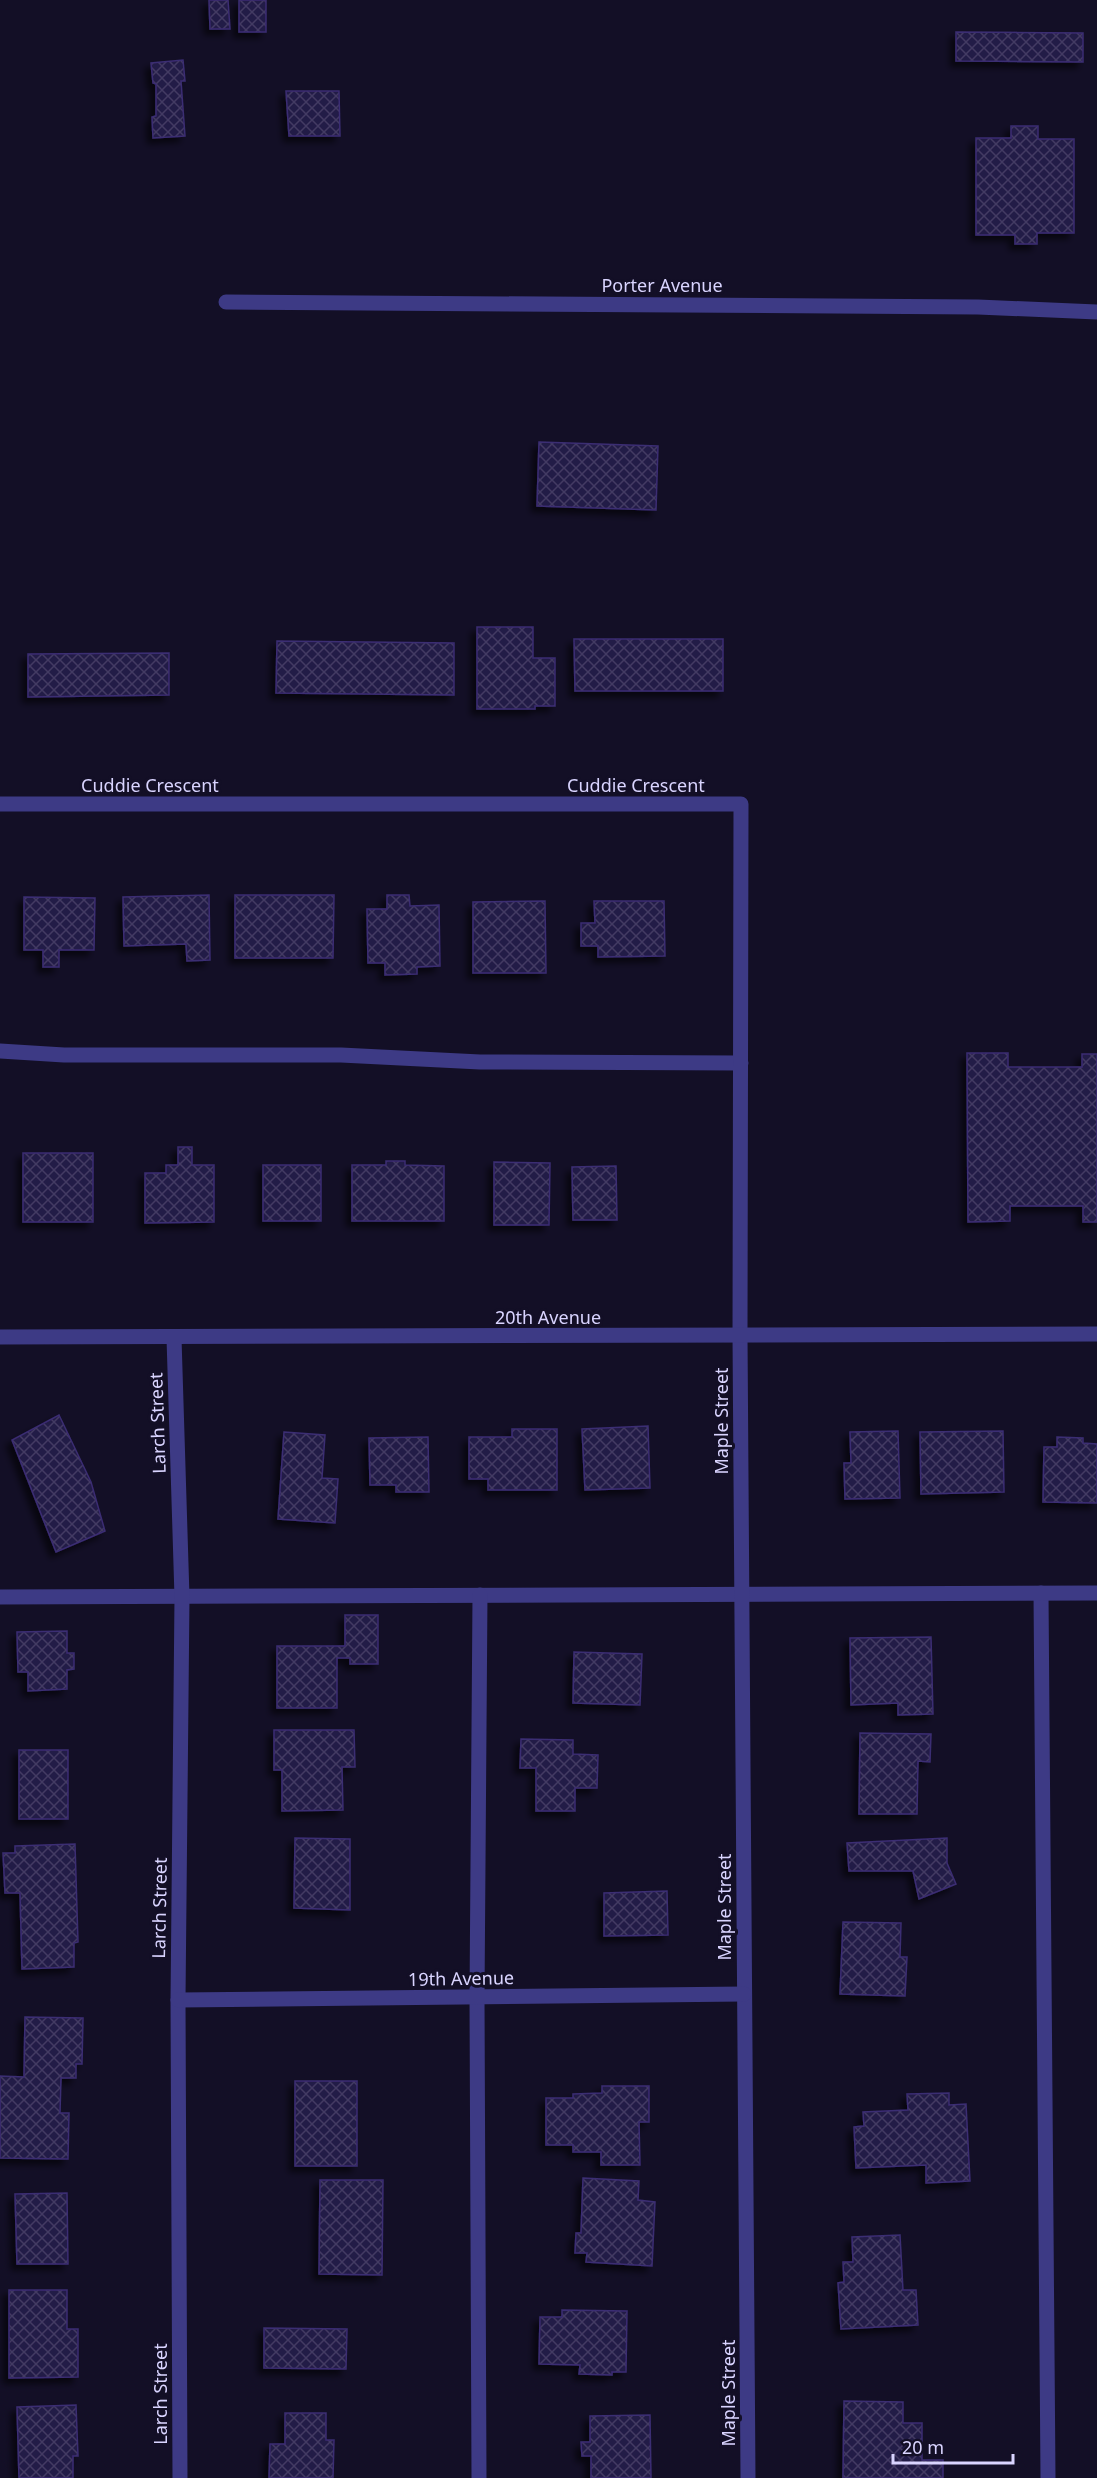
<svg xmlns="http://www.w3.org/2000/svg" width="1097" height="2478" viewBox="0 0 1097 2478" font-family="'Noto Sans',sans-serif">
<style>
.building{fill:url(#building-cross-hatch);stroke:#3b2d73;stroke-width:1.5;filter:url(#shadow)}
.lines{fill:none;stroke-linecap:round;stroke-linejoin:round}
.service{stroke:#3d3a85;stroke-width:15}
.minor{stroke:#3d3a85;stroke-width:15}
.tertiary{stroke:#3d3a85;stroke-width:15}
.labels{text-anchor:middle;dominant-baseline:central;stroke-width:6;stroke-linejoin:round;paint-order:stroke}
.street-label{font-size:18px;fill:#d9d4ff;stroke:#130f26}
</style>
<defs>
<pattern id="building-cross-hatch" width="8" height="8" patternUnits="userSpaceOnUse" patternTransform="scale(1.5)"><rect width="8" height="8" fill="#241b47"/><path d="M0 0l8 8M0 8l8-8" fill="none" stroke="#433b63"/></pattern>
<filter id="shadow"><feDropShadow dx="-5.5" dy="5.5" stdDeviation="3" flood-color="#0009"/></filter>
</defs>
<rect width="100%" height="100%" fill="#130f26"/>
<g class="building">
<path d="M209,0H228L230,29H210Z"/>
<rect x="239" y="0" width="27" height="32"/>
<path d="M956,32L1083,33V62L956,61Z"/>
<path d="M183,60L185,81H181L185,136L153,138L152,117L156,116V84L153,83L151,63Z"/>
<path d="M286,91H339L340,136H289Z"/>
<path d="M1011,126H1038V139H1074V233H1037V244H1015V235H976V138H1011Z"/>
<path d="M539,442L658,446L656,510L537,506Z"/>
<path d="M477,627H533V658H555V706H535V709H477Z"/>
<path d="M574,639H723V691H575Z"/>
<path d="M277,641L454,643V695L276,693Z"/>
<path d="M169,653V695L28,697V654Z"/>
<path d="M209,895L210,960L187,961L186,944L124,946L123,897Z"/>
<path d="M235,895H334L333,958H235Z"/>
<path d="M387,895H409L410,906L439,905L440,966L417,967V974L385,975V963H368L367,909H387Z"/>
<path d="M24,897L95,898L94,950H59V967H43V950H24Z"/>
<path d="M545,901L546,973H473V902Z"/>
<path d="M594,901H664L665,956L598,957V946H581V923H595Z"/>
<path d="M967,1053H1008V1067H1082V1054H1097V1222H1083V1206H1010V1221L968,1222Z"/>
<path d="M178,1147H192V1165H214V1222L145,1223V1173H166V1165H178Z"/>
<rect x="23" y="1153" width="70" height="69"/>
<path d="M386,1161H405V1165L444,1166V1221H352V1165H386Z"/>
<path d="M494,1162L550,1163L549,1225H494Z"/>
<rect x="263" y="1165" width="58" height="56"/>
<path d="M616,1166L617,1220H573L572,1167Z"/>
<path d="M59,1415L91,1482L105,1531L56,1552L12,1440Z"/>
<path d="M648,1426L650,1488L585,1490L582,1429Z"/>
<path d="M512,1429H557V1490H488V1479H469V1437H512Z"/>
<path d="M898,1431L900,1498L845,1499L844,1463H851L850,1432Z"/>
<path d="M1003,1431L1004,1492L921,1494L920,1432Z"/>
<path d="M284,1432L325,1435L322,1478L338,1479L335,1523L278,1519Z"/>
<path d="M428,1437L429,1492H396V1485H370L369,1438Z"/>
<path d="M1057,1437L1083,1438V1443L1097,1444V1503L1043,1502L1044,1447H1057Z"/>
<path d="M345,1615H378V1664H350V1658H337V1708H277V1646H345Z"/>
<path d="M67,1631V1653H74V1669L67,1670V1689L28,1691V1672H18L17,1632Z"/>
<path d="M931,1637L933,1714L898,1715V1703L851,1705L850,1638Z"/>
<path d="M574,1652L642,1654L640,1705L573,1703Z"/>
<path d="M274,1730H354L355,1767H342L343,1810L282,1811V1770H274Z"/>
<path d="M860,1733L931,1734L930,1762L918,1761L917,1814H859Z"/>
<path d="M521,1739L573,1740V1754L598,1755L597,1788H575V1811H536V1768H520Z"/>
<rect x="19" y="1750" width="49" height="69"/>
<path d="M295,1838L350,1839V1910L294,1908Z"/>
<path d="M947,1838V1863L956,1884L919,1899L913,1871H849L847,1843Z"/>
<path d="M75,1844L78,1942L74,1943V1967L22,1969L20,1893H5L3,1853H15V1846Z"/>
<path d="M667,1891L668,1935L604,1936V1893Z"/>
<path d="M843,1922L901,1923L900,1957H907L905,1996L840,1994Z"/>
<path d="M25,2017L83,2018L82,2064H76V2078H61L60,2113H69L68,2159L0,2158V2076L24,2077Z"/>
<rect x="295" y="2081" width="62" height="85"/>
<path d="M602,2086H649V2122H639L640,2165H601V2152H573V2145H546V2098H573V2094L602,2093Z"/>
<path d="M949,2093V2105L966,2104L970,2181L926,2183V2165L856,2168L854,2127L864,2126L863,2112L908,2110L907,2094Z"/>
<path d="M583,2178L639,2181L638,2200L655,2202L652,2266L586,2262L587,2253H575L576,2233H581Z"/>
<path d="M320,2180H383L382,2275L319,2274Z"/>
<path d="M67,2193L68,2264H17L15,2194Z"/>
<path d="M900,2235L903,2290H916L918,2325L841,2329L838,2283L844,2282L843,2262H853L852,2237Z"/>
<path d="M9,2290H67V2329H78V2377L9,2378Z"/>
<path d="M562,2310L627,2311L626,2372H612V2375L579,2374L580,2365L539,2364L540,2317H562Z"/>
<path d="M264,2328L347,2329L346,2369L264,2368Z"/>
<path d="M844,2401L903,2402V2423H922V2460H943V2478H843Z"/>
<path d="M76,2405L78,2456H73V2478H19L17,2407Z"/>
<path d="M285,2413H326V2440H334L333,2478H269L270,2444H285Z"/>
<path d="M650,2415L651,2478H591V2456H582L581,2442H590V2416Z"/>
</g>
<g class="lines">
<g class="service">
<path d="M0,1051L64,1055H341L480,1062L741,1063"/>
<path d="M1041,1593L1048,2478"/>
<path d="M0,1597L1097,1593"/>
<path d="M479,2478L477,1997L480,1595"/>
</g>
<g class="minor">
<path d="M226,302L978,307L1097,312"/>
<path d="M0,804H741L740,1335L748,2478"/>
<path d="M174,1338L182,1597L178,2000L180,2478"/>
<path d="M178,2000L744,1994"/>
</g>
<path class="tertiary" d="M0,1337L1097,1334"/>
</g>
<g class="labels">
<g class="street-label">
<text x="662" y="285">Porter Avenue</text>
<text x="150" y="785">Cuddie Crescent</text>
<text x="636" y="785">Cuddie Crescent</text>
<text x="548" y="1317">20th Avenue</text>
<text transform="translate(721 1421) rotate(-90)">Maple Street</text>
<text transform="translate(157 1423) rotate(-92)">Larch Street</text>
<text transform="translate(724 1907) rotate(-90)">Maple Street</text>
<text transform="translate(159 1908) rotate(-89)">Larch Street</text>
<text transform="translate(461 1978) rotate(-1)">19th Avenue</text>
<text transform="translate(728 2393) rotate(-90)">Maple Street</text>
<text transform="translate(160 2394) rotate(-90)">Larch Street</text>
</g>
</g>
<path d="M893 2454v9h120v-9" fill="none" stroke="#d9d4ff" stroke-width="3"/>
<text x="902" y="2454" font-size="18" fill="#d9d4ff" stroke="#130f26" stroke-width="4.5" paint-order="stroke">20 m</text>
</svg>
